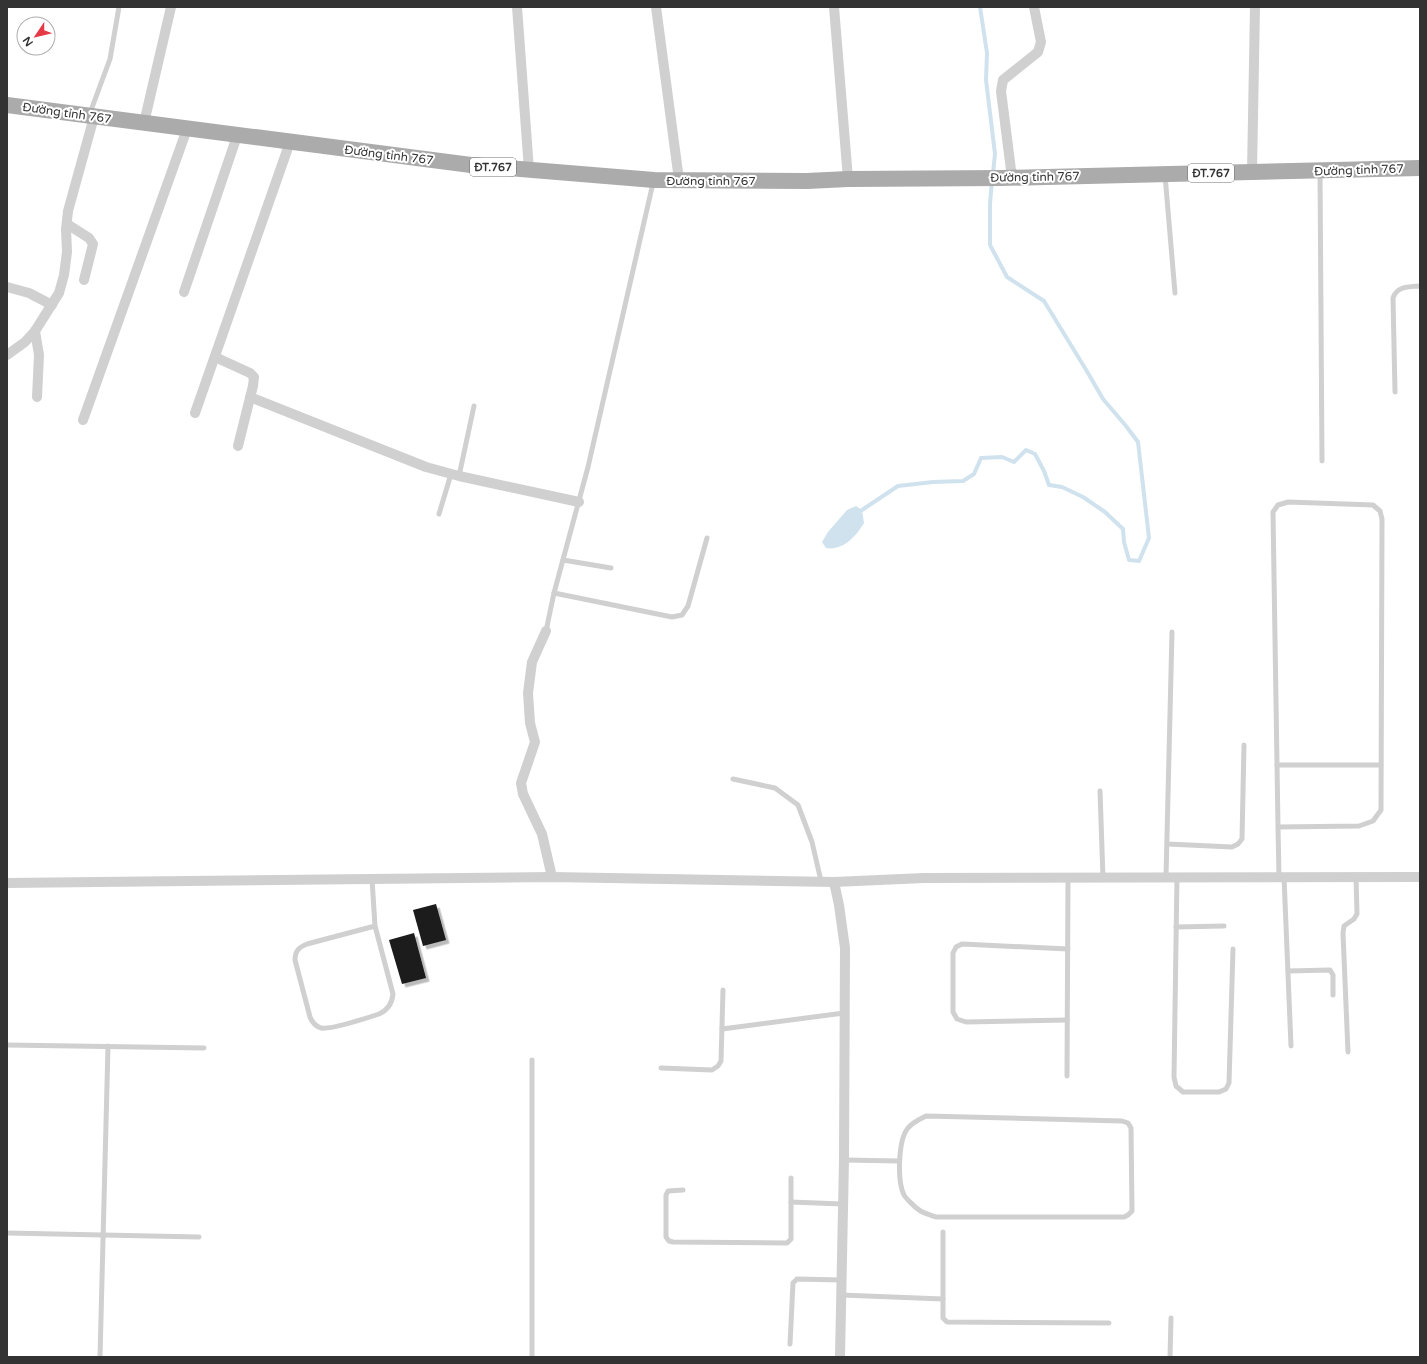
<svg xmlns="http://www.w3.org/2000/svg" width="1427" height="1364" viewBox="0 0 1427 1364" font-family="'Varela Round',sans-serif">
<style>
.water{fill:#cfe2ee}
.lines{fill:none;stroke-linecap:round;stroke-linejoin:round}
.stream{stroke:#cfe2ee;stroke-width:4}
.building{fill:#1a1a1a;filter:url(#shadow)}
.lane{stroke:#d0d0d0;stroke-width:5}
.street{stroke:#d0d0d0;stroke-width:10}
.primary{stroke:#ababab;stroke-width:16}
.labels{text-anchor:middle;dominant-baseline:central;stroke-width:4;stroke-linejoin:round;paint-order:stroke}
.shield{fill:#fff;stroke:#707070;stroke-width:1}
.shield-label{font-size:11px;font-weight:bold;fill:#333}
.street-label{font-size:12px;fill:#333;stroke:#fff}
</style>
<defs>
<filter id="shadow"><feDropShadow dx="3.5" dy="3.5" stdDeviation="0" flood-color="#0004"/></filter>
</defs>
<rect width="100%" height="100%" fill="#fff"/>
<path class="water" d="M856,506L862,510L864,523C856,536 843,551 826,548L822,542L828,532L847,510Z"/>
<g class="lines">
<g class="stream">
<path d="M980,7L987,53L986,80L995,154L993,174"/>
<path d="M862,510L898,486L933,482L963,481L974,474L981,458L1002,457L1014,462L1026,450L1035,454L1044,471L1049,485L1062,487L1083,497L1105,512L1123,529L1124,542L1129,560L1139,561L1149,538L1138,442L1126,426L1103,399L1088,373L1044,301L1007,277L990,245V203L992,181"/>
</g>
</g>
<g class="building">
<path d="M436,904L446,940L423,946L413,910Z"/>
<path d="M414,933L426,978L402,984L389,940Z"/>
</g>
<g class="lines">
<g class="lane">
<path d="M90,113L110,59L119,7"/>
<path d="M1320,172L1322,461"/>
<path d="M1165,175L1175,293"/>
<path d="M1395,392L1393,298C1397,286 1408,287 1420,286"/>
<path d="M459,476L474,406"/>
<path d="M439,514L451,474"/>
<path d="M563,560L611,568"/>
<path d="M554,593L672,617L682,615L688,606L707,538"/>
<path d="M546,631L554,593L588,467L653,183"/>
<path d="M1277,765H1381"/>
<path d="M733,779L775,788L798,805L812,842L821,881"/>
<path d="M1100,791L1103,878"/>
<path d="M1278,827L1359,826L1373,821L1381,810L1382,519L1380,511L1373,505L1288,502L1278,505L1273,512L1278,827L1279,877"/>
<path d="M1167,844L1232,847L1238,844L1242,839L1244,745"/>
<path d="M1166,877L1172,632"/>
<path d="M1177,877L1174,1077L1176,1086L1183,1092H1219L1226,1089L1229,1083L1233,949"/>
<path d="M1284,877L1291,1046"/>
<path d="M372,879L375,926L393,994C392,1004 388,1010 379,1014C367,1018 331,1030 321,1028C315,1026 312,1022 310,1017L295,960C295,951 299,947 307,944L375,926"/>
<path d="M1176,927L1224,926"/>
<path d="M1288,971L1330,970L1333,975V995"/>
<path d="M1067,1020L966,1022L957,1019L953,1012V953L956,947L962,944L1068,949"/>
<path d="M722,1029L844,1013"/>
<path d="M7,1045L204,1048"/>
<path d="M1348,1052L1343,933L1344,926L1354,919L1357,914L1356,877"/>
<path d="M532,1060V1357"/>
<path d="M661,1068L712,1070L718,1066L721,1061L723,990"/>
<path d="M1067,1076L1068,878"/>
<path d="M926,1116L1122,1121L1128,1123L1131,1128L1132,1211L1128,1215L1124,1217H936C924,1213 919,1212 910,1202C908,1200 905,1197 904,1195C897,1181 898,1140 908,1128C913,1122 920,1119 926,1116Z"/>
<path d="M844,1160L899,1161"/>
<path d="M683,1190L668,1191L666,1195V1237L669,1241L673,1242L787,1243L791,1239V1178"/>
<path d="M791,1202L842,1204"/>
<path d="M943,1232V1318L947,1322L1109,1323"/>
<path d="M7,1233L199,1237"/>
<path d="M841,1295L943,1299"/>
<path d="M790,1344L793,1283L797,1279L841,1280"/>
<path d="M100,1357L108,1046"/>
<path d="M1170,1357L1171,1318"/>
</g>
<g class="street">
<path d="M517,7L529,170"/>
<path d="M656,7L679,180"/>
<path d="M834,7L848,179"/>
<path d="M144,123L171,7"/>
<path d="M1252,172L1255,7"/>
<path d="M1012,178L1001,91L1003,80L1038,52L1041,42L1034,7"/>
<path d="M67,224L89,238L93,244L84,280"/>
<path d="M7,287L29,293L52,305"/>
<path d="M184,292L237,136"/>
<path d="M35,331L39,355L37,397"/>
<path d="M7,355L25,342L35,331L59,293L64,275L67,252L66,229L68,211L94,117"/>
<path d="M215,357L250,373L254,377L253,386L238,446"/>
<path d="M250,397L426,467L459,476L579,502"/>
<path d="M195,413L290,142"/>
<path d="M83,420L187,129"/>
<path d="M546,631L532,662L528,693L530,723L535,742L521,783L523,794L542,834L552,877"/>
<path d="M7,883L552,877L834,882"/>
<path d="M840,1357L844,1160L845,948L839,905L834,882L924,878L1420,877"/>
</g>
<path class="primary" d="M7,105L471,165L654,180L807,181L848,179L1002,178L1420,168"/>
</g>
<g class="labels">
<g class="shield">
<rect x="470" y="158" width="46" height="18" rx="3"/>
<rect x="1188" y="164" width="46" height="18" rx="3"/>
</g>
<g class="shield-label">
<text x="493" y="167">ĐT.767</text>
<text x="1211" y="173">ĐT.767</text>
</g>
<g class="street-label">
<text transform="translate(67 113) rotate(8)">Đường tỉnh 767</text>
<text transform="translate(389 155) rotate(7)">Đường tỉnh 767</text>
<text transform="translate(1359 170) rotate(-2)">Đường tỉnh 767</text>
<text transform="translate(1035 177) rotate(-1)">Đường tỉnh 767</text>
<text x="711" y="181">Đường tỉnh 767</text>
</g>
</g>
<rect width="1427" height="1364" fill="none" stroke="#333333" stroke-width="16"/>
<g transform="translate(36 36) rotate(235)"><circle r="19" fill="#ffffff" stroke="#adadad"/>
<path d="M0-3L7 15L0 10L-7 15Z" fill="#e63946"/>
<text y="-6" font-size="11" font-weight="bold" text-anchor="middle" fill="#333333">N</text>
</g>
</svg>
